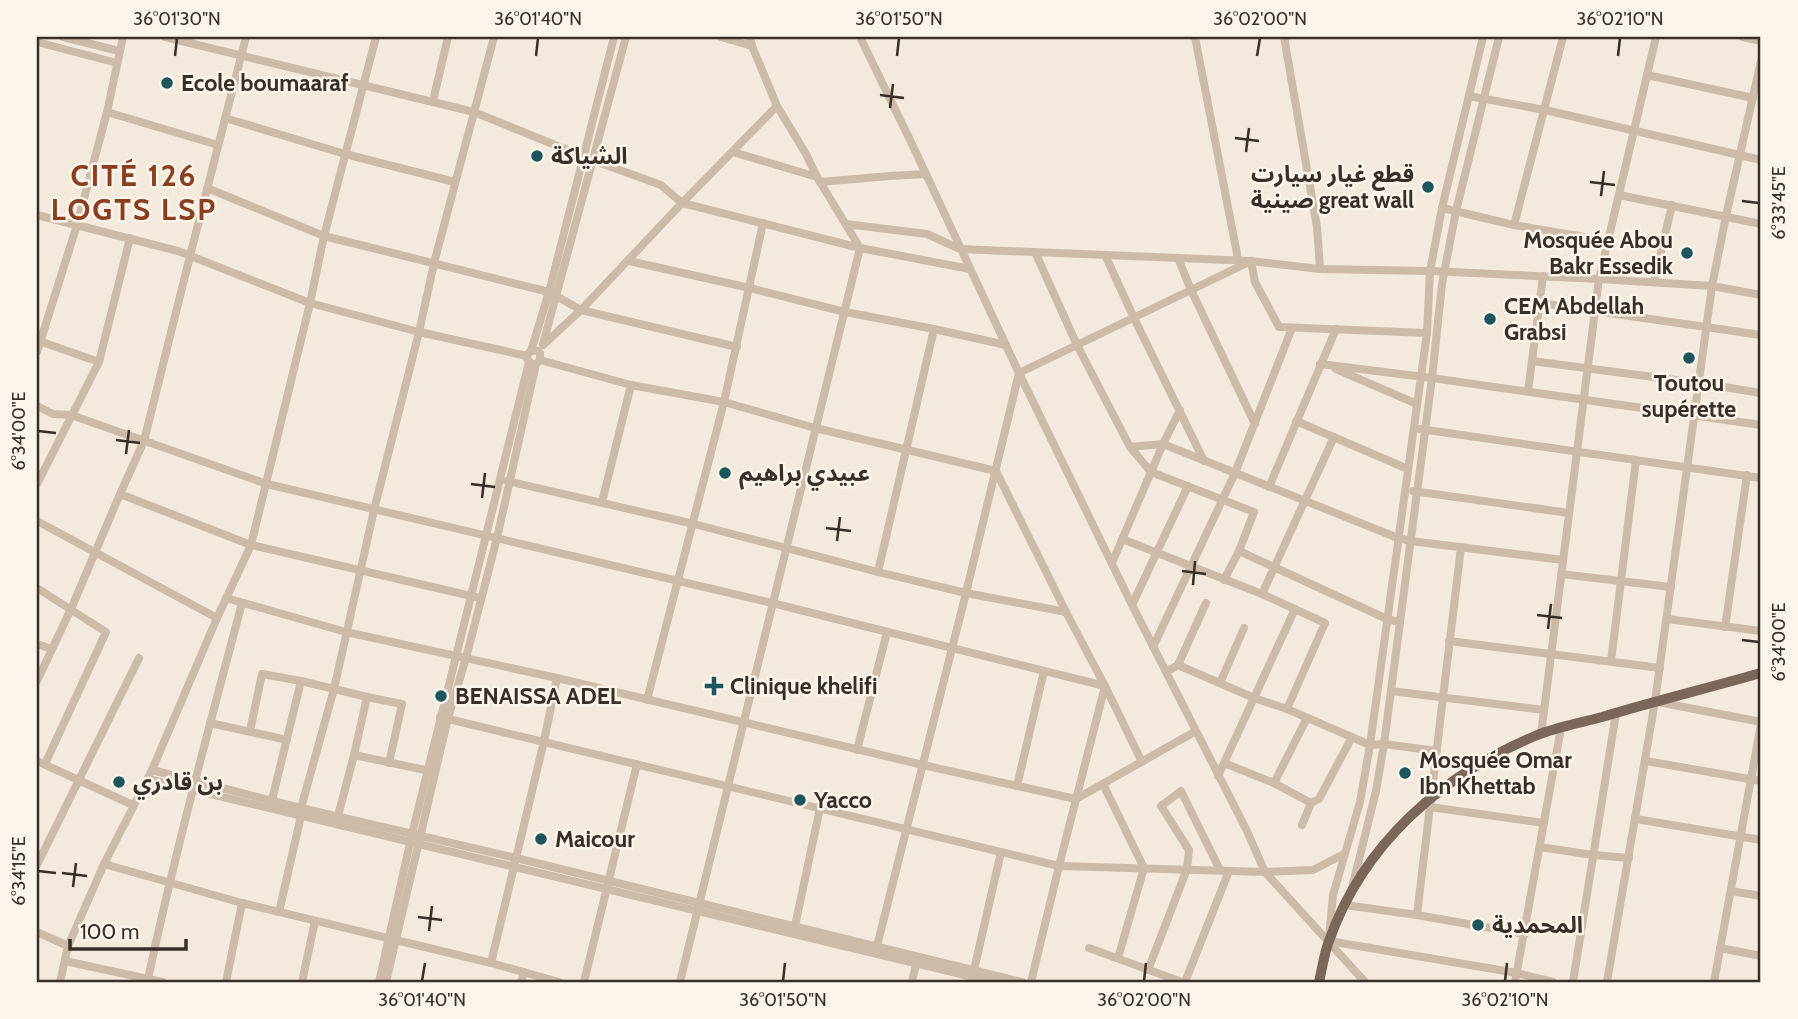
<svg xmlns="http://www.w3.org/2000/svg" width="1798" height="1019" viewBox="0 0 1798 1019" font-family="Cabin,'Noto Sans Arabic',sans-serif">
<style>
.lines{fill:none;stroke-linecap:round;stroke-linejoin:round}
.minor{stroke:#ccbba9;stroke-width:8}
.major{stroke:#7b6759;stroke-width:10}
.ticks{fill:none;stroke:#392f29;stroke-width:2.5}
.poi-dot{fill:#1d555c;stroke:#fbf4ea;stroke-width:2.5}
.labels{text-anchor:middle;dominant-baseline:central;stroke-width:5;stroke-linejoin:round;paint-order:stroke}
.poi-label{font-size:23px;font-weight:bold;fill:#392f29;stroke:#fbf4ea;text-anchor:start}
.district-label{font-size:30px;font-weight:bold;letter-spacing:2px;fill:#8b3e1f;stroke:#fbf4ea}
.neatline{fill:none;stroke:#392f29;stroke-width:2.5}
.ticks-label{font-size:18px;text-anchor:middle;fill:#392f29}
</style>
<rect width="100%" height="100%" fill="#f3eadd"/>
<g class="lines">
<g class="minor">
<path d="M63,37L119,51"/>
<path d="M165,37L474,112L592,160L661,185L682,203L860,248L970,269"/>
<path d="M246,37L190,256L144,441L120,494L251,545L480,598"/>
<path d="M721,37L752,46"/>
<path d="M860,37L911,142L1019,373L1132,605L1246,829L1265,872L1365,982"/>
<path d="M1195,37L1239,264"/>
<path d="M1284,37L1317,227L1320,269"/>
<path d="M1743,37L1761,41"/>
<path d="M37,42L117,63"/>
<path d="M1647,75L1753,98"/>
<path d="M1469,96L1545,110L1761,160"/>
<path d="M433,101L448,37"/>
<path d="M107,112L218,145"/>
<path d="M225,118L345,154L455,182"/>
<path d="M733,152L817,177"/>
<path d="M820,182L890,176L926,174"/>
<path d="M207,188L324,236L549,292L581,310L737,347"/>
<path d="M1619,195L1761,224"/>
<path d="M1442,208L1514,225L1608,241"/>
<path d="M37,215L178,251L310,303L419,332L527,356"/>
<path d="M846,224L927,234L960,249L1251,261L1320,269L1430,271L1599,279L1712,286L1761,295"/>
<path d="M1514,225L1563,37"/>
<path d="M1035,252L1077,345L1130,447L1151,472L1254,512L1239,551L1224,580"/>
<path d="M1105,255L1134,318L1204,461"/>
<path d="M1178,258L1191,290L1255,424"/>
<path d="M629,261L750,288L845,312L934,329L1006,345"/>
<path d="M1654,282L1672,205"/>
<path d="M1540,303L1761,335"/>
<path d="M39,341L99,362L130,238"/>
<path d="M543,344L626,37"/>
<path d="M543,345L581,310L682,203L777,106"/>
<path d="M531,351L549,292L614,37"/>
<path d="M37,352L77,225L107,112L123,37"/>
<path d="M540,360L631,385L724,402L815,428L996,471L1066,612L1105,686L1059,866L1031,982"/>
<path d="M1532,361L1699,383L1761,393"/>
<path d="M1320,364L1432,378L1761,425"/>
<path d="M1336,369L1417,404"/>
<path d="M1528,391L1543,276"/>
<path d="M37,406L53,414L71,415L267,484L772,603L1105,686L1142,762"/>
<path d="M1296,421L1408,469"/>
<path d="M1420,429L1761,478"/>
<path d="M1130,447L1163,444L1398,538L1411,541L1563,560"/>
<path d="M507,481L694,524L878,572L966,593L1066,612"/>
<path d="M37,484L99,362"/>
<path d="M1269,487L1336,329"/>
<path d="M1413,491L1569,513"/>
<path d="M602,502L631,385"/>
<path d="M37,521L217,618"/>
<path d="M1122,539L1262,594L1325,623L1287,709"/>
<path d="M1239,551L1387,619L1400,622"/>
<path d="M1112,563L1163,444L1180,410"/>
<path d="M878,572L934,329"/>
<path d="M1561,574L1671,587"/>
<path d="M37,588L106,632L45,764"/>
<path d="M1262,594L1334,437"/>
<path d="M226,598L346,632L557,678L923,765L1076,799L1196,731"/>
<path d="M1132,605L1188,486"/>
<path d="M1667,619L1761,631"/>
<path d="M1725,627L1747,475"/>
<path d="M1449,641L1660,668"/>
<path d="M37,644L52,649"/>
<path d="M1153,647L1235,473L1292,328"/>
<path d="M1611,661L1636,460"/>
<path d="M1178,665L1254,698L1287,709L1370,745L1384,744L1437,751"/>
<path d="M1166,672L1178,665L1206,603"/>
<path d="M37,681L71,609L120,494"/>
<path d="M1220,683L1244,628"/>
<path d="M1391,691L1544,710"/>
<path d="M647,700L724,402L763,223"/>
<path d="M1658,702L1761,722"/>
<path d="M440,717L1059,866L1265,872L1313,870L1344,854"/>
<path d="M210,723L287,740"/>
<path d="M250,731L262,674L301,681L367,697"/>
<path d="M1541,734L1599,279L1656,37"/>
<path d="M857,750L887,632"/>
<path d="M354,755L367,697L402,704L389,763"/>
<path d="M37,761L133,805"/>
<path d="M1646,761L1761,781"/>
<path d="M1224,763L1274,783L1311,803"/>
<path d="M152,770L301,808L516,858L1022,982"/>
<path d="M1218,776L1295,609"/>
<path d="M148,779L994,982"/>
<path d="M1274,783L1307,718"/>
<path d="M1103,784L1144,868L1118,958"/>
<path d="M1017,786L1044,671"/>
<path d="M271,804L301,681"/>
<path d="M1430,807L1544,823"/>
<path d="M338,816L354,755L430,771"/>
<path d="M1636,819L1761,840"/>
<path d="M1302,825L1311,803L1319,799L1352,737"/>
<path d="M1540,847L1593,855L1629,858"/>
<path d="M104,864L242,903L491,963L559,982"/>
<path d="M37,865L139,658"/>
<path d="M1352,888L1376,791L1384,744L1432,378L1442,284L1456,211L1499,37"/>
<path d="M1731,891L1761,896"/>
<path d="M1345,905L1417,915L1525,934"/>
<path d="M279,912L301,816V808L334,689L374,510L419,332L434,263L494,37"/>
<path d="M1417,915L1461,547"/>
<path d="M795,926L820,808"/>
<path d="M37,932L68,946"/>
<path d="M1329,938L1333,895L1360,802L1370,745L1427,333L1430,271L1442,208L1483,37"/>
<path d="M1329,941L1517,973L1553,982"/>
<path d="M877,946L966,593L1019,373L1251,261L1255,282L1279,327L1427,333"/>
<path d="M1089,948L1182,982"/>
<path d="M1720,948L1761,956"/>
<path d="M65,961L162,982"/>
<path d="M491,963L544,741L557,678"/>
<path d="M974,970L1001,852"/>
<path d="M1148,970L1187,869L1189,850L1161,806L1181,791L1220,870"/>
<path d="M148,979C175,852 209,728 242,603"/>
<path d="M60,982L68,946L104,864L152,770L217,618L251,545L310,303L324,236L376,37"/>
<path d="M226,982L242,903"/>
<path d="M302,982L315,921"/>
<path d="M379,982L412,834L529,362"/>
<path d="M386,982L448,718L466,658L497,538L536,364L540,360V353L538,351C531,350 527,352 527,359L532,364H536"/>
<path d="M521,982L524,972"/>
<path d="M584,982L637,764"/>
<path d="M680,982L860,248L817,177L806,154L777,106L752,46L750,37"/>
<path d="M912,982L916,964"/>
<path d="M1185,982L1229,871"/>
<path d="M1515,982L1561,728"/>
<path d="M1573,982L1616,713"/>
<path d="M1607,982L1655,701L1712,286L1726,216L1761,61"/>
<path d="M1714,982L1761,724"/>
</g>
<path class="major" d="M1319,982C1322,969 1324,954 1329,941C1363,844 1442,775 1535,736C1556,727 1580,723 1602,717C1655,701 1708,688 1761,673"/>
</g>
<path class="ticks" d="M175,56L177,38M536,56L538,38M897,56L899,38M1257,56L1260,38M1618,56L1620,38M880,95L904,98M890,108L893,84M1235,138L1259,141M1246,152L1249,128M1590,182L1615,185M1601,196L1604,171M1742,201L1759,203M38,431L56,433M116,440L140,443M126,454L129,430M471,484L495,487M482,498L485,473M826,528L851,531M837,541L840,517M1182,571L1206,574M1193,585L1195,561M1537,615L1562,618M1548,629L1551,604M1742,640L1759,642M38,871L56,873M62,873L87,876M73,887L76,863M418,917L442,920M429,931L432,906M422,981L425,963M783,981L785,963M1144,981L1146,963M1505,981L1507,963"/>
<g class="poi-dot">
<circle cx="167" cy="83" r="7"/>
<circle cx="537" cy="156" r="7"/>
<circle cx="1428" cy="187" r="7"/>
<circle cx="1687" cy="253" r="7"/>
<circle cx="1490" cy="319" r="7"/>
<circle cx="1689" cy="358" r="7"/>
<circle cx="725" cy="473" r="7"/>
<path d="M710.5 675.5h7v7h7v7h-7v7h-7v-7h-7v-7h7z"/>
<circle cx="441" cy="696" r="7"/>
<circle cx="1405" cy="773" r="7"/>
<circle cx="119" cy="782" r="7"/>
<circle cx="800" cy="800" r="7"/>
<circle cx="541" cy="839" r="7"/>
<circle cx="1478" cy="925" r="7"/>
</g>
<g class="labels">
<g class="poi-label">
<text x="181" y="83">Ecole boumaaraf</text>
<text x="551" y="156">الشياكة</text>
<text x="1414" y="174" text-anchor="end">قطع غيار سيارت<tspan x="1414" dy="26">صينية great wall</tspan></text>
<text x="1673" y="240" text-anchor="end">Mosquée Abou<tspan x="1673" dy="26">Bakr Essedik</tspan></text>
<text x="1504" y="306">CEM Abdellah<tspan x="1504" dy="26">Grabsi</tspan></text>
<text x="1689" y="383" text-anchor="middle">Toutou<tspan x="1689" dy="26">supérette</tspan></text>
<text x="739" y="473">عبيدي براهيم</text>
<text x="730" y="686">Clinique khelifi</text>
<text x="455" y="696">BENAISSA ADEL</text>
<text x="1419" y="760">Mosquée Omar<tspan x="1419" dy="26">Ibn Khettab</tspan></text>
<text x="133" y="782">بن قادري</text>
<text x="814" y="800">Yacco</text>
<text x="555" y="839">Maicour</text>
<text x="1492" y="925">المحمدية</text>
</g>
<g class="district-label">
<text x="134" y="175">CITÉ 126<tspan x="134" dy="34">LOGTS LSP</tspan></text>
</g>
</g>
<rect width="1798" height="1019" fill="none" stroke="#fbf4ea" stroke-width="77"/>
<path d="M70 939v10h116v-10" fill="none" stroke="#392f29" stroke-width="3.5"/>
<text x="80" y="939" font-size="21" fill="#392f29" stroke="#fbf4ea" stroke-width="5" paint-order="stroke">100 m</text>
<rect x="38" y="38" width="1721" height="943" class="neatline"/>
<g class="ticks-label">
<text x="177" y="25">36°01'30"N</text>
<text x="538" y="25">36°01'40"N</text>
<text x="899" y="25">36°01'50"N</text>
<text x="1260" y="25">36°02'00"N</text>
<text x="1620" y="25">36°02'10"N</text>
<text transform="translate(1779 203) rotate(-90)" y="6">6°33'45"E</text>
<text transform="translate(19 431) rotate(-90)" y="6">6°34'00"E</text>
<text transform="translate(1779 642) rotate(-90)" y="6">6°34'00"E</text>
<text transform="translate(19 871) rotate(-90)" y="6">6°34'15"E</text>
<text x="422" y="1006">36°01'40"N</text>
<text x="783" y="1006">36°01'50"N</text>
<text x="1144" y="1006">36°02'00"N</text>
<text x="1505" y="1006">36°02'10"N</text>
</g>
</svg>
